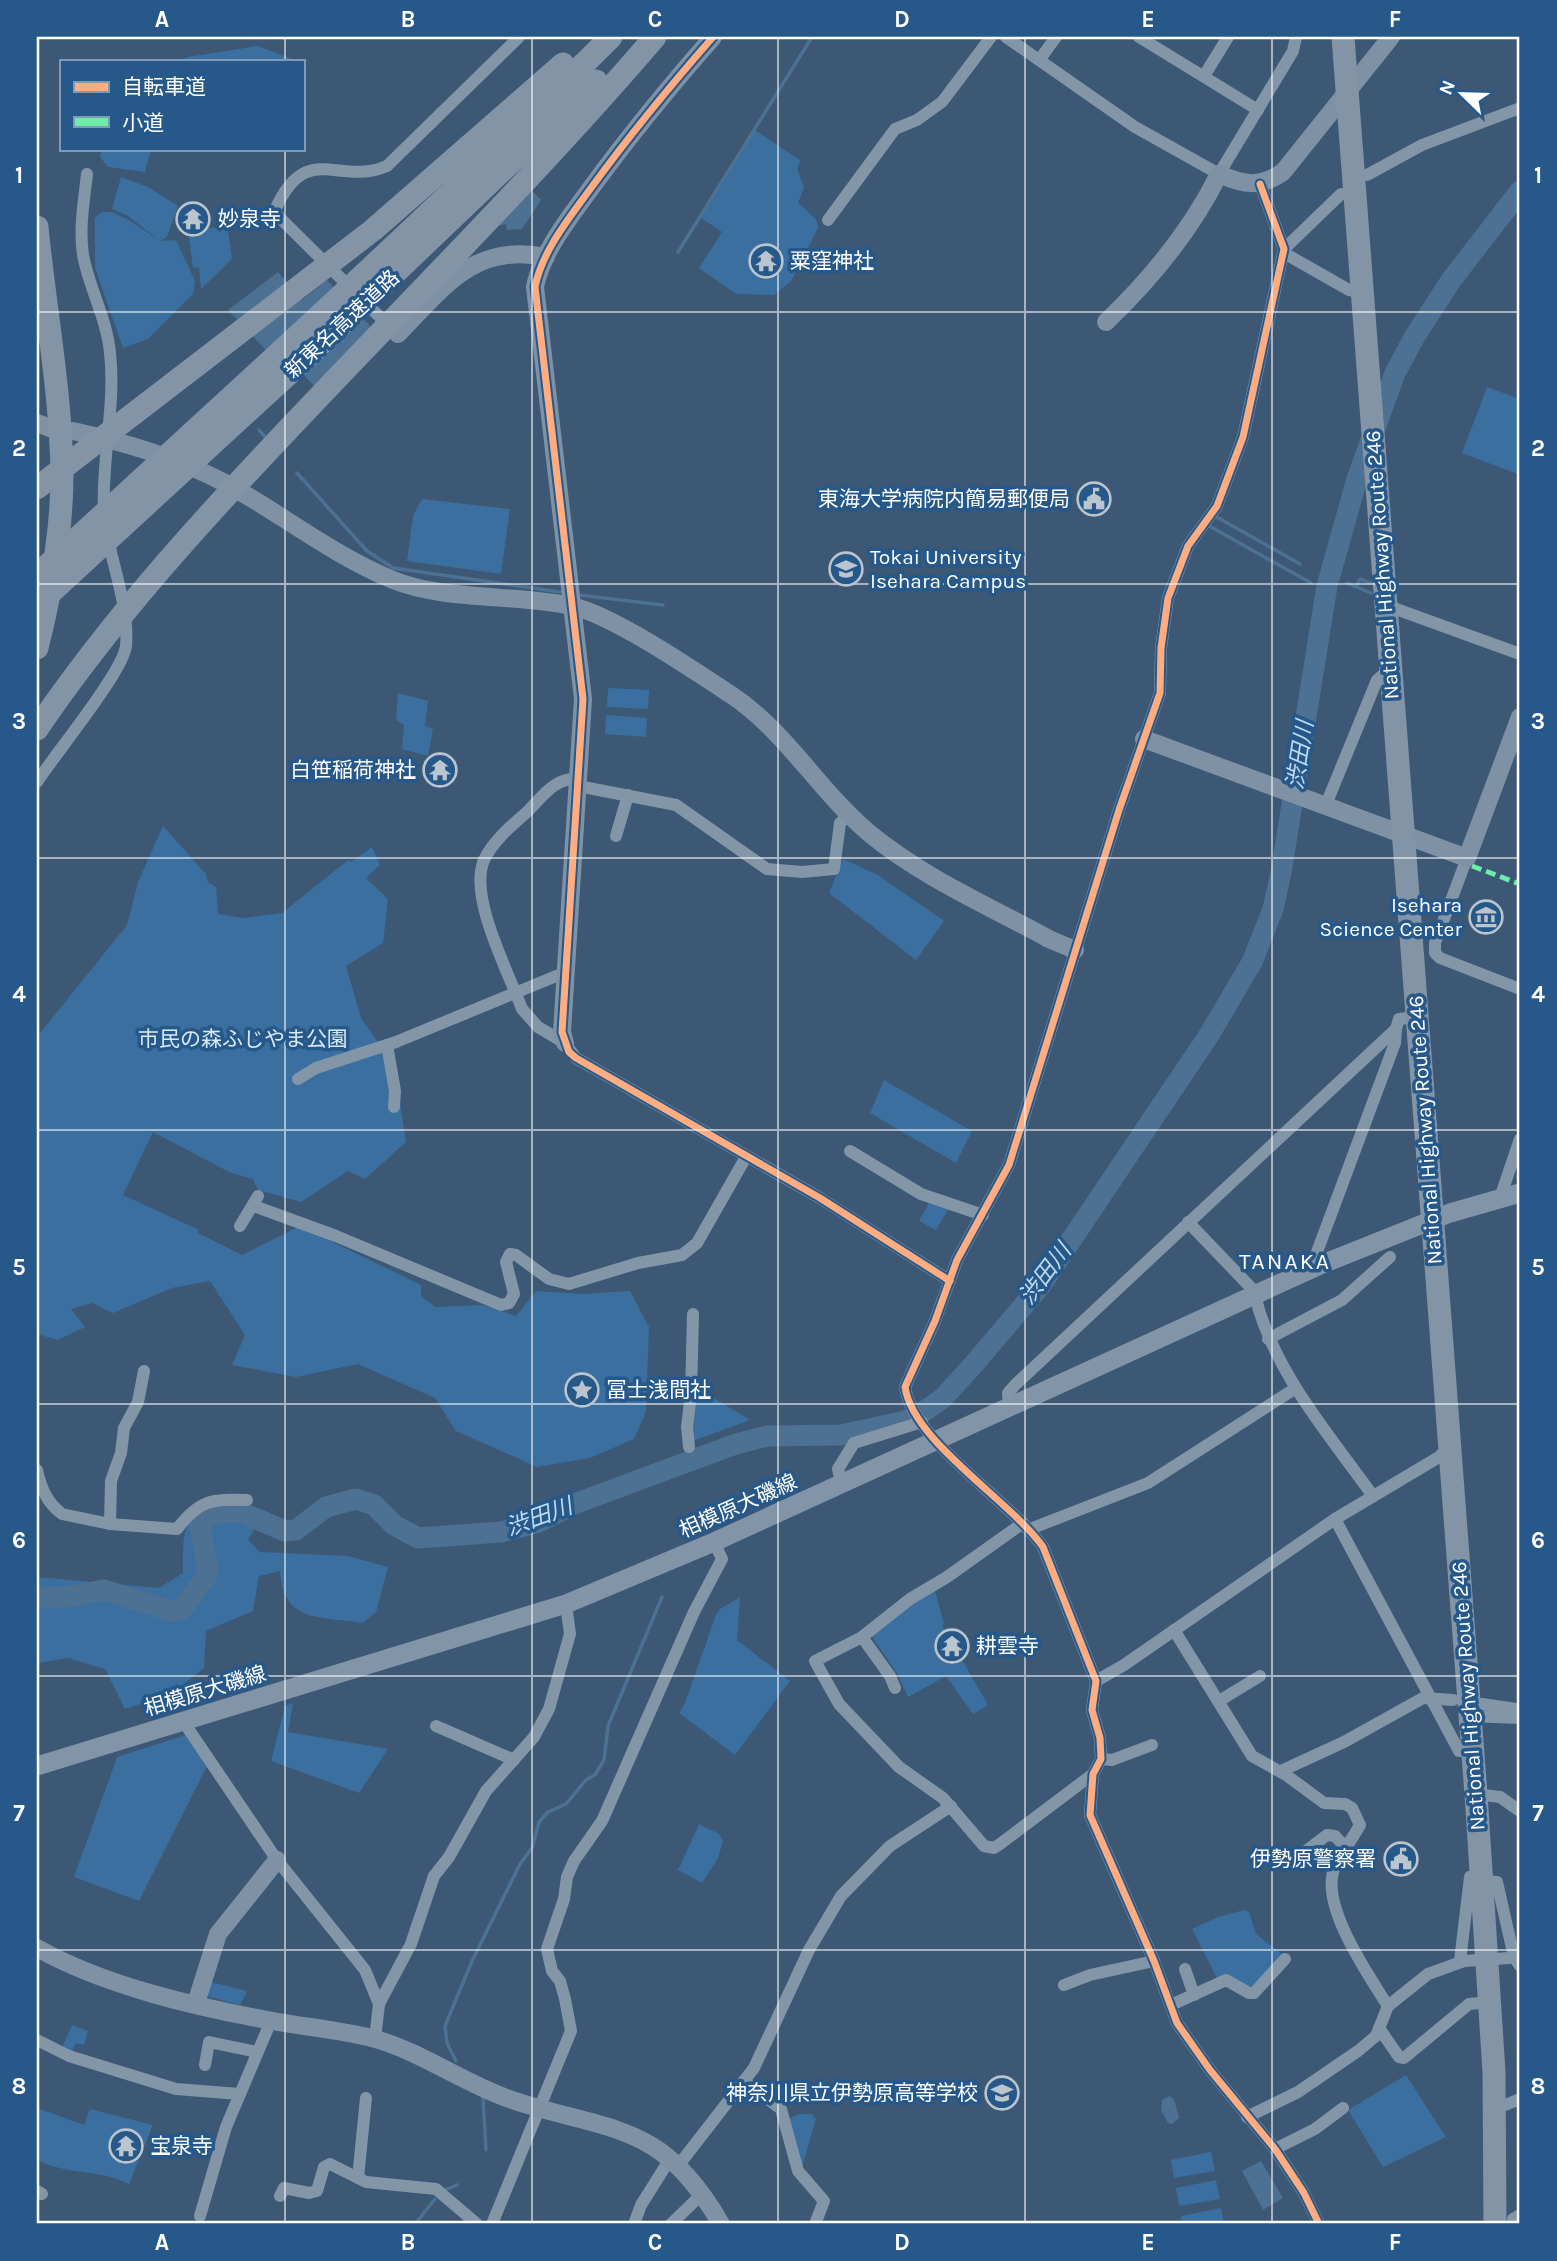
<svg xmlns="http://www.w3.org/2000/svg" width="1557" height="2261" viewBox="0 0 1557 2261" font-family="Karla,'Noto Sans JP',sans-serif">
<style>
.green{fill:#3a6fa0}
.water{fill:#4d7192}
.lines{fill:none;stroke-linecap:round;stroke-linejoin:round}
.stream{stroke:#4d7192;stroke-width:3.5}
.river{stroke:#4d7192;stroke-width:21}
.street{stroke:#8396a8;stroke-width:12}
.secondary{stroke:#7f92a5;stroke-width:18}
.primary{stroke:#8294a7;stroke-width:19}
.highway{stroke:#8394a7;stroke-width:23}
.street-bridge{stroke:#8396a8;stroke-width:12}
.highway-bridge{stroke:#8394a7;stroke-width:23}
.quiet{stroke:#6deda7;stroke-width:5;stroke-dasharray:10 5;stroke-linecap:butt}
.cycleway-casing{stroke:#26598a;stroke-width:11}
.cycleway{stroke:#ffac80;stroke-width:7}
.grid{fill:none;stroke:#fff;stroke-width:2;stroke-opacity:0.55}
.labels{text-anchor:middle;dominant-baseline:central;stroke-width:7;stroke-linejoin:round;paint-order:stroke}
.poi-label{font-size:21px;fill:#fff;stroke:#26598a;text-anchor:start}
.street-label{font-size:21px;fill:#fff;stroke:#26598a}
.park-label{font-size:21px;fill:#d7e8f7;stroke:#26598a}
.water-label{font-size:23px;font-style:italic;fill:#bfdaf1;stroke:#26598a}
.neighbourhood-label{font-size:23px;letter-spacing:2px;fill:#fff;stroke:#26598a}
.neatline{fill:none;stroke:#fff;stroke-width:2.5}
.grid-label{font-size:23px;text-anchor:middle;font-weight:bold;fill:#fff}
</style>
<rect width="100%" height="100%" fill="#3c5874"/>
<g class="green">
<path d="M258,46L297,61H180L188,57Z"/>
<path d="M755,130L801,161L797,168L804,187L798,203L816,219L818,228L791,281L774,295L736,294L699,268L722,232L701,218Z"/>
<path d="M101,149H151L145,172L108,167L100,157Z"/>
<path d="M121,177L148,187L178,206L167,237L160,241L176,240L195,281L193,294L148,339L123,348L95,268V218L102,212H112L129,220L160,241L128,216L112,209Z"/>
<path d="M223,227L228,231L232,259L201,289L199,267L193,268L188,230Z"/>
<path d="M1487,387L1520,399V475L1462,453Z"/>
<path d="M422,499L510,509L501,574L407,561L413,516Z"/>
<path d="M608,688L649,690L648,709L607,707Z"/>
<path d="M398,693L428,701L425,726L433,729L428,756L402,749L404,725L396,720Z"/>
<path d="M606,715L647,718L646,737L605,734Z"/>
<path d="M163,826L206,874L208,882L216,887L218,914L243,918L282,913L348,860L351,862L372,847L380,865L366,878L388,899L383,943L346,966L361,1018L378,1042L390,1038L406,1142L365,1179L348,1171L301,1202L258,1190L253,1179L231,1173L153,1132L123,1195L199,1230L198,1233L242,1255L300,1226L421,1285V1296L435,1307L482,1305L516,1316L536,1291L582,1294L630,1291L649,1327L646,1412L634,1439L590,1458L537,1467L456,1431L435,1398L358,1364L296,1377L232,1365L245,1335L210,1281L172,1288L113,1313L92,1303L71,1309L85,1327L58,1340L37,1334V1031L41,1032L127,925L138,882Z"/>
<path d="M843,859L878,875L944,921L916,960L829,893Z"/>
<path d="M884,1080L972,1131L956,1163L870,1113Z"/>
<path d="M930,1201L949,1208L936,1230L919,1221Z"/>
<path d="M694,1386L750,1420L693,1441L690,1434Z"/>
<path d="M229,1504L245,1507L256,1527L248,1540L260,1552L348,1556L388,1567L376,1612L363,1623C322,1616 283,1624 280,1571L259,1576L253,1611L206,1631L204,1668L171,1694L125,1709L105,1669L68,1658L37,1663V1577L159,1588L183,1573C183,1530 180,1510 229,1504Z"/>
<path d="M934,1588L944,1623L942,1625L988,1705L973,1714L946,1676L908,1697L897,1673L871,1635Z"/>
<path d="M740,1597L737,1640L790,1681L735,1755L679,1713L685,1703L716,1615L720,1609Z"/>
<path d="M293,1703L288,1732L388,1749L359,1793L271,1761L285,1706Z"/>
<path d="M186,1735L208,1764L139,1901L74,1877L117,1757Z"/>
<path d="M699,1824L719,1834L723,1841L718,1858L702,1883L678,1870Z"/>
<path d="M1244,1910L1249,1912L1256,1934L1282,1954L1255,1987L1217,1978L1192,1929L1218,1917Z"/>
<path d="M211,1982L247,1991L240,2005L206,1996Z"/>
<path d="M72,2025L88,2031L84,2045L76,2043L72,2051L62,2048Z"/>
<path d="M1406,2075L1446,2137L1383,2167L1348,2110Z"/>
<path d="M37,2108L84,2125L90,2109L153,2125L129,2184C100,2169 66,2175 37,2160Z"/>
<path d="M799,2114H812L816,2119L801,2170L786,2120Z"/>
<path d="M1211,2152L1215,2171L1174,2178L1171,2160Z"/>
<path d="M1216,2180L1220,2199L1179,2206L1176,2188Z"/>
<path d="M1221,2208L1224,2224H1182L1181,2216Z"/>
</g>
<g class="water">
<path d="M529,188L541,200L522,229L507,230L506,224L492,227Z"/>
<path d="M278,272L302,300L327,280L371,327L315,387L289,360L281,366L228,310Z"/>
<path d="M1169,2096L1174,2099L1179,2118L1172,2124L1168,2123L1161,2110L1162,2100Z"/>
<path d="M1261,2161L1283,2198L1263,2210L1242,2171Z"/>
</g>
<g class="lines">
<g class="stream">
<path d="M678,252L812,37"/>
<path d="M259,430L267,439"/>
<path d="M297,473L367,551L393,568L560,592"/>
<path d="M1215,516L1300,564"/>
<path d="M1211,527L1311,583"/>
<path d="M1347,583L1371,593"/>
<path d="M1319,585L1327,586"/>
<path d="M1356,587L1360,579L1370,583"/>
<path d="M579,595L663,605"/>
<path d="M456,2061L447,2043L445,2026L472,1961L520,1864L532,1848L539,1822L548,1812L566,1804L586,1780L595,1775L604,1760L608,1726L662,1597"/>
<path d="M483,2097L486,2150"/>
<path d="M445,2190L457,2185"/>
<path d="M415,2224L435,2199"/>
</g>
<path class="river" d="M37,1598L67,1597L104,1590L171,1611L183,1608L206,1577L207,1567L199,1520L221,1512L243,1513L285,1531L296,1530L326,1507L356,1499L374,1505L394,1525L418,1538L501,1532L539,1522L574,1504L736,1444L767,1436L841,1435L906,1421L926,1410L943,1398L974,1364L1041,1285L1209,1035L1252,962L1273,909L1281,873L1327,586L1357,479L1395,373L1415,336L1452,279L1520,191"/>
<g class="street">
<path d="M1006,37L1135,127L1219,174L1293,51L1296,37"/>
<path d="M1139,37L1258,110"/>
<path d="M1040,59L1056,37"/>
<path d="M1204,76L1228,37"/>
<path d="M87,174C84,201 79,228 83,255C89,288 107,319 110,353C116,405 101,461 104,514"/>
<path d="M1367,175L1422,145L1520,108"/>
<path d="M1260,184L1284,249L1243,437L1217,506L1188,546L1168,598L1161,648L1160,693L1119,810L1009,1165L957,1260L935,1321L905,1387C913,1442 1010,1500 1043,1547L1096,1681L1092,1710L1100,1738L1101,1759L1093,1774L1090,1815L1154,1961L1177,2023L1210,2070L1275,2149L1304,2193L1319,2224"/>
<path d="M828,220L895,129L917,120L942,102L991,37"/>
<path d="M1284,249L1341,194"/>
<path d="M1284,253L1349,290L1362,292"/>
<path d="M391,328L274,212L275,210C307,139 338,187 387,166L519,37"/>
<path d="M1385,605L1520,654"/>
<path d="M579,779C555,777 543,796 527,812C511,826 493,841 484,860C468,897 509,973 522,1009L538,1027L565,1043L576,1058L820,1198L950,1281"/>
<path d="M37,782C55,754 123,672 126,646C129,612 115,572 108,539"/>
<path d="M578,786L676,805L767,869L802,872L834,869L840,823L849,815"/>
<path d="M1325,807L1377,680L1390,669"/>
<path d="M616,836L628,795"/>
<path d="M1467,858L1435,943V953L1440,958L1520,989"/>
<path d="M387,1045L395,1091L394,1107"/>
<path d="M298,1079L316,1068L396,1042L566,972"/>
<path d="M850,1151L921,1194L983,1215"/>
<path d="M1500,1198L1520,1139"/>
<path d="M254,1206L336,1236L501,1305L509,1303L514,1294L506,1262L510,1254L516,1255L549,1279L569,1284L638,1263L682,1255L697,1243L746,1157"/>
<path d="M1188,1222L1258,1295"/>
<path d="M240,1226L258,1196"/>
<path d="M1320,1265L1317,1252L1395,1043L1396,1029"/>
<path d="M1255,1296C1274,1372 1328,1433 1373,1496"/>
<path d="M1268,1339L1342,1300L1390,1257"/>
<path d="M1009,1409L1008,1393L1016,1384L1396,1029L1399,1019L1417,1017"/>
<path d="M689,1447L687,1427L691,1394L693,1314"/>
<path d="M37,1470C41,1488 47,1503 62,1514L110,1524L177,1529C200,1499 212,1499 247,1500"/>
<path d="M842,1485L838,1469L854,1443L922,1422"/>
<path d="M1335,1519L1459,1751L1472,1750"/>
<path d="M1023,1523L947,1577L910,1599L862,1637L815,1661L839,1704L899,1767L943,1798L984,1846L994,1848L1000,1844L1093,1774"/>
<path d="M110,1524L111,1481L121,1453L124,1428L138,1402L144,1371"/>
<path d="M1030,1529L1148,1483L1296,1388"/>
<path d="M1174,1630L1252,1756L1286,1775L1324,1803L1345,1804L1352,1808L1360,1825C1352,1839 1342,1853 1335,1867C1318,1903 1369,1976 1388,2006L1376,2036L1358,2051L1298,2092L1247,2117"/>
<path d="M862,1637L890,1676L895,1688"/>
<path d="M1096,1681L1124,1665L1335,1519L1439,1457L1450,1445"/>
<path d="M1219,1701L1260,1676"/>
<path d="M1482,1704L1516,1709"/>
<path d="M1470,1716L1520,1718"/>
<path d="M183,1721L277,1860L365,1970L379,2004L375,2039"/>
<path d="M436,1726L514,1760"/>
<path d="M1101,1759L1112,1760L1152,1745"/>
<path d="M1281,1771L1344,1742L1423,1698L1453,1700"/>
<path d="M1476,1794L1500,1797L1520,1811"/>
<path d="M1306,1851L1327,1835L1335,1836L1347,1849"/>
<path d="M1482,1881L1497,1882L1514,1957L1520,1966"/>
<path d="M1460,1961L1470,1877L1482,1875"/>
<path d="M1185,1969L1194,1995"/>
<path d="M1064,1985L1090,1975L1154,1961"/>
<path d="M379,2004L411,1944L434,1876L449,1857L486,1791L534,1737L549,1709L570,1634L566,1604"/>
<path d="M1171,2005L1226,1980L1249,1993H1254L1285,1959"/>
<path d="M1388,2006L1428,1974L1464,1961"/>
<path d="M1379,2028L1399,2057L1404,2058L1469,2004L1490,2002"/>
<path d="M37,2040L69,2056L176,2089L240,2094"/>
<path d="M205,2065L209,2042L257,2052"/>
<path d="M745,2082L781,2109L798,2171L824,2201L815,2224"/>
<path d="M1495,2109L1520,2099"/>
<path d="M1275,2149L1315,2129L1343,2108"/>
<path d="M678,2166L754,2068L809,1950L841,1896L890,1846L951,1806"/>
<path d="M358,2178L366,2098"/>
<path d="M37,2191L42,2194"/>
<path d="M280,2196L284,2188L309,2193L317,2191L324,2167L330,2164L366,2182L436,2189L477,2224"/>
<path d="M200,2216L226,2127L271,2021"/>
<path d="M1513,2219L1520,2215"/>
<path d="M492,2224L571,2031L565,1999L560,1981L552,1971L547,1949L564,1899L567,1877L574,1861L602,1821L694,1612L722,1559L714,1542"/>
<path d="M634,2224L641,2205L670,2159"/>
<path d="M671,2224L702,2194"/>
</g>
<g class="secondary">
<path d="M1106,322C1152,278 1191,231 1219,174C1244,185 1260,188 1283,172L1391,37"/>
<path d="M398,334C443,288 474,242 546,257"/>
<path d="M37,423L50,428"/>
<path d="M73,431C127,443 178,458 227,484C283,515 334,556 393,580C444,601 517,594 572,606C614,616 692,669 730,694C786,731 818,790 869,833C922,877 989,906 1049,939L1075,950"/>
<path d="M1144,739L1467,858L1520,717"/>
<path d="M565,1043L562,1032L583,699L535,287C542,251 570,217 591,188C629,136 670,86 713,37"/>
<path d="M37,1948C105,1986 195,2007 273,2021C306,2027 339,2030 372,2038C421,2051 464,2084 512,2100C612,2133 661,2120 721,2224"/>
<path d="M196,2003L218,1934L277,1860"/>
</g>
<path class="primary" d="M37,1766L566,1604L714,1542L1320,1265L1450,1213L1520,1193"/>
<g class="highway">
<path d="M1343,37L1476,1794L1494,2072L1495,2224"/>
<path d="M37,227C45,309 61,392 62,475C62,534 51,592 37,648"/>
</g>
<path class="street-bridge" d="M1464,1961L1509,1958"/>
<g class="highway-bridge">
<path d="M37,488L373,230L563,64"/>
<path d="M37,575C230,398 425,222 611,37"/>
<path d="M37,605L309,355L596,81"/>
<path d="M37,729C113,617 205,517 298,419C418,292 542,169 655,37"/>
</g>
<path class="quiet" d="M1472,866L1520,884"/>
<defs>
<g id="cycleway">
<path d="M713,37C670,86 629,136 591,188C570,217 542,251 535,287L583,699L562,1032L569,1052L576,1058L820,1198L950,1281"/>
<path d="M1260,184L1284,249L1243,437L1217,506L1188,546L1168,598L1161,648L1160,693L1119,810L1009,1165L957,1260L935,1321L905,1387C913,1442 1010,1500 1043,1547L1096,1681L1092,1710L1100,1738L1101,1759L1093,1774L1090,1815L1154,1961L1177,2023L1210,2070L1275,2149L1304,2193L1319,2224"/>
</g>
</defs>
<use href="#cycleway" class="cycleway-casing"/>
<use href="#cycleway" class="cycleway"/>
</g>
<path class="grid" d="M285,37V61M532,37V2224M778,37V2224M1025,37V2224M1272,37V2224M285,149V2224M37,312H1520M37,584H1520M37,858H1520M37,1130H1520M37,1404H1520M37,1676H1520M37,1950H1520"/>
<defs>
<symbol id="temple-ring" viewBox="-11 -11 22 22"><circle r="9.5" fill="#26598a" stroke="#bbc5ce" stroke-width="1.5"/><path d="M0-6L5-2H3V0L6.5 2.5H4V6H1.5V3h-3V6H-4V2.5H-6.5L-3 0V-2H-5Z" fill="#bbc5ce"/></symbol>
<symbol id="civic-ring" viewBox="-11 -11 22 22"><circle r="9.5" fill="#26598a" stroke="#bbc5ce" stroke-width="1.5"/><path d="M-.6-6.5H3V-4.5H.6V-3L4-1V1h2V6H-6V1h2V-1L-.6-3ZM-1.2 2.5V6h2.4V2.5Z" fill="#bbc5ce"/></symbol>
<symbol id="university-ring" viewBox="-11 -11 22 22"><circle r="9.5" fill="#26598a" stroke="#bbc5ce" stroke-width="1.5"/><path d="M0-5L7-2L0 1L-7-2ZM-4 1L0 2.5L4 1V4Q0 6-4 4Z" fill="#bbc5ce"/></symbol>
<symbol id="museum-ring" viewBox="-11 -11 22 22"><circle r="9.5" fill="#26598a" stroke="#bbc5ce" stroke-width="1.5"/><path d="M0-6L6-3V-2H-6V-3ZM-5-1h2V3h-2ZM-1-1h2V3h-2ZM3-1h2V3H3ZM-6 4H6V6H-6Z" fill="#bbc5ce"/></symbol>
<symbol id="sight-ring" viewBox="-11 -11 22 22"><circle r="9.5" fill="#26598a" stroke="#bbc5ce" stroke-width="1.5"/><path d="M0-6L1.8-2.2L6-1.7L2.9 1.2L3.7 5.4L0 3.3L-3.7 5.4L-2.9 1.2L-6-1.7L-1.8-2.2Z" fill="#bbc5ce"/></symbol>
<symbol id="school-ring" viewBox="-11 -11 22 22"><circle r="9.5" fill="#26598a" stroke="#bbc5ce" stroke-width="1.5"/><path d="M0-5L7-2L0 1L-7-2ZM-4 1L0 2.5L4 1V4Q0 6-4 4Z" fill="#bbc5ce"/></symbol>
</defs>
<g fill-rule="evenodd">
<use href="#temple-ring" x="174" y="200" width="38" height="38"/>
<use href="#temple-ring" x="747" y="242" width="38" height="38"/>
<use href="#civic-ring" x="1075" y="480" width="38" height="38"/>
<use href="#university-ring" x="827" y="550" width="38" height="38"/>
<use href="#temple-ring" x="421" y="751" width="38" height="38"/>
<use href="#museum-ring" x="1467" y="898" width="38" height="38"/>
<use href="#sight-ring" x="563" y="1371" width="38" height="38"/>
<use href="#temple-ring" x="933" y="1627" width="38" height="38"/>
<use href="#civic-ring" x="1382" y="1840" width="38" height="38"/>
<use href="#school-ring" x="983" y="2074" width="38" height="38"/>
<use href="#temple-ring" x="107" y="2127" width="38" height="38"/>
</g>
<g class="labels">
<g class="poi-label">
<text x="218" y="219">妙泉寺</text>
<text x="790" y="261">粟窪神社</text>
<text x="1070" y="499" text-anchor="end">東海大学病院内簡易郵便局</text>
<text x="870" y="557">Tokai University<tspan x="870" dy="24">Isehara Campus</tspan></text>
<text x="416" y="770" text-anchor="end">白笹稲荷神社</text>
<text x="1462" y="905" text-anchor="end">Isehara<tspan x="1462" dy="24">Science Center</tspan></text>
<text x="606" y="1390">冨士浅間社</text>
<text x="976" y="1646">耕雲寺</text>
<text x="1376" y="1859" text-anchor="end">伊勢原警察署</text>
<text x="978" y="2093" text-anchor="end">神奈川県立伊勢原高等学校</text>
<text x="150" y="2146">宝泉寺</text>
</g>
<g class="street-label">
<text transform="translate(342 324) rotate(-43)">新東名高速道路</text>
<text transform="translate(1382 565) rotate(-94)">National Highway Route 246</text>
<text transform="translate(1425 1130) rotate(-94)">National Highway Route 246</text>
<text transform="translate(738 1506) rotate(-24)">相模原大磯線</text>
<text transform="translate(205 1691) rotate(-17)">相模原大磯線</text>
<text transform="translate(1468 1696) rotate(-94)">National Highway Route 246</text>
</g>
<g class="park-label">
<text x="243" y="1039">市民の森ふじやま公園</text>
</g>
<g class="water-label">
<text transform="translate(1300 755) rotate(-81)">渋田川</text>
<text transform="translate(1045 1274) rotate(-53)">渋田川</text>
<text transform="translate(539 1517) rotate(-20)">渋田川</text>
</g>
<g class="neighbourhood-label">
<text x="1285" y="1261">TANAKA</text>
</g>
</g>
<rect width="1557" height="2261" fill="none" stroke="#26598a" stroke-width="77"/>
<rect x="60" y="60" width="245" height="91" fill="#26598a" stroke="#7d9bb9" stroke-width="2"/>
<rect x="74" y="82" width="35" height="10" fill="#ffac80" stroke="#7d9bb9" stroke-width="2"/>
<text x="122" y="94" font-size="21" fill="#ffffff">自転車道</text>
<rect x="74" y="117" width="35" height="10" fill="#6deda7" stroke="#7d9bb9" stroke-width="2"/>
<text x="122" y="130" font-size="21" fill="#ffffff">小道</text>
<g transform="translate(1462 94) rotate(293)" stroke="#26598a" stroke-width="5" paint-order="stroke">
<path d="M0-5L12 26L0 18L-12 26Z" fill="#ffffff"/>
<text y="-10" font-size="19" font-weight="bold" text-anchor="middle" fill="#ffffff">N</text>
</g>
<rect x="38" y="38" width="1480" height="2184" class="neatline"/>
<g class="grid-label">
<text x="162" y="27">A</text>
<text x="408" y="27">B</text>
<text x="655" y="27">C</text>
<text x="902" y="27">D</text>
<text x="1148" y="27">E</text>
<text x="1395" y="27">F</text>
<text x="19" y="183">1</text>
<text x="1538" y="183">1</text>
<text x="19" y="456">2</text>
<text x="1538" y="456">2</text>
<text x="19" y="729">3</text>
<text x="1538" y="729">3</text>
<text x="19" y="1002">4</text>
<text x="1538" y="1002">4</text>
<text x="19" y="1275">5</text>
<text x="1538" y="1275">5</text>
<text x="19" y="1548">6</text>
<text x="1538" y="1548">6</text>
<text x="19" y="1821">7</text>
<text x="1538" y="1821">7</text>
<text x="19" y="2094">8</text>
<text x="1538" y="2094">8</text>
<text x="162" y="2250">A</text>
<text x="408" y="2250">B</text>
<text x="655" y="2250">C</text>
<text x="902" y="2250">D</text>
<text x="1148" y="2250">E</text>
<text x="1395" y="2250">F</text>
</g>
</svg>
